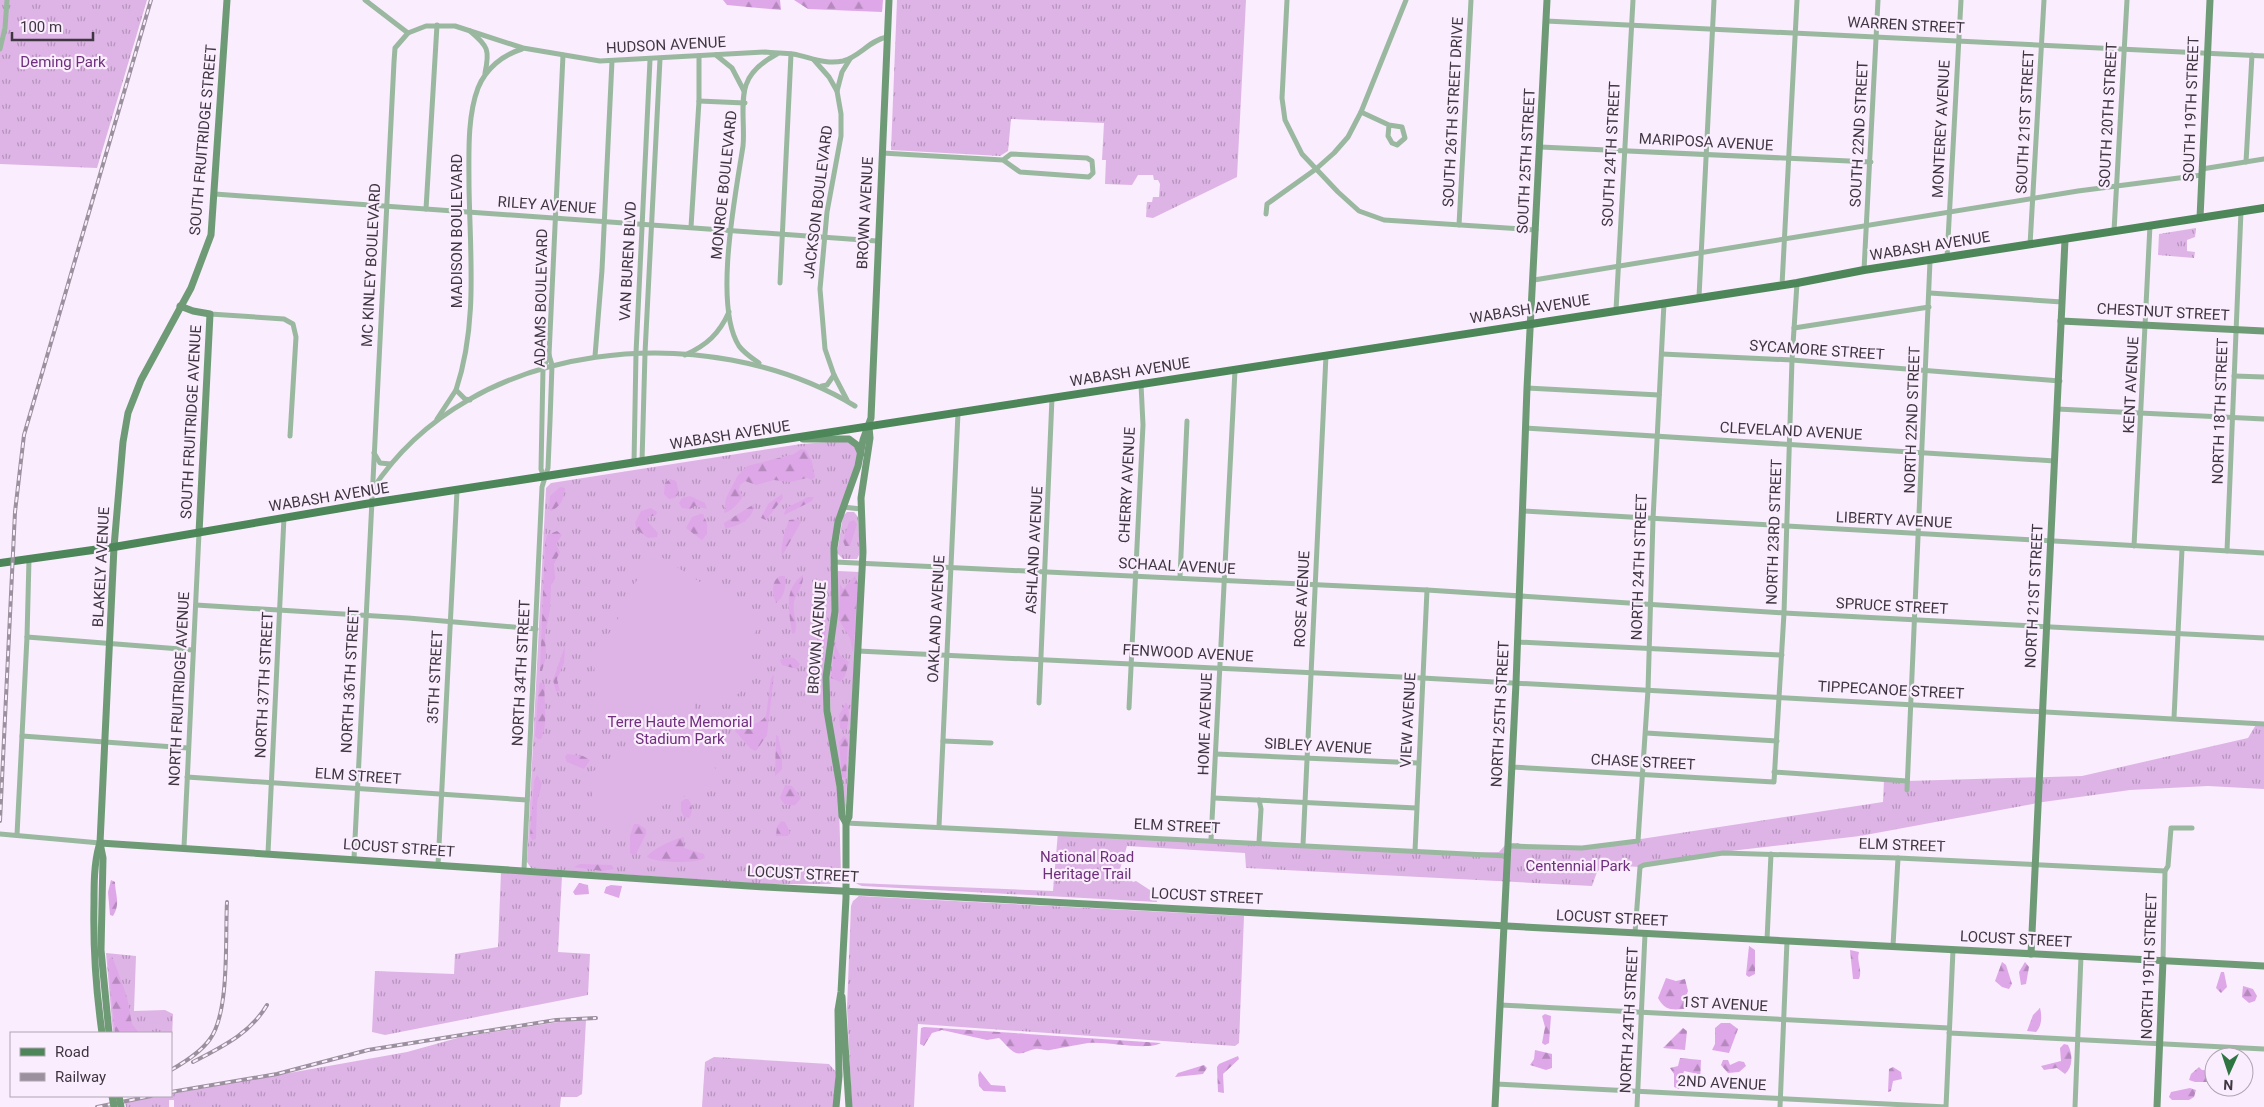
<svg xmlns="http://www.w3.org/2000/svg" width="2264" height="1107" viewBox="0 0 2264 1107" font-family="Roboto,sans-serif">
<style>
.grass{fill:url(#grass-tufts)}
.forest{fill:url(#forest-firs)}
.pitch{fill:#deb4e6}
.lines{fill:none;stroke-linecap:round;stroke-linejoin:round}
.street{stroke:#9ab89f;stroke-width:5}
.secondary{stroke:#6e9b76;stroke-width:7}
.primary{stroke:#4d8659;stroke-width:8}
.rail-casing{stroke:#9b909e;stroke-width:4}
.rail{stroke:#faedfd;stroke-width:2;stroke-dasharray:5.5;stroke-linecap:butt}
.secondary-bridge{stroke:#6e9b76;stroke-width:7}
.labels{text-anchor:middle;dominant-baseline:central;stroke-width:4.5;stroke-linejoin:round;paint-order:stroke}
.street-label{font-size:15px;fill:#3f3641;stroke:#faedfd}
.park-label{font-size:15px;fill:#6f2f7c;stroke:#faedfd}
</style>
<defs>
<pattern id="grass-tufts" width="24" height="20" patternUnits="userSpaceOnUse" patternTransform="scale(1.25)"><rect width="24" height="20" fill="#deb4e6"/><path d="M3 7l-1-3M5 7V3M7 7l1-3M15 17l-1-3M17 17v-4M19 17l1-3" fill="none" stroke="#b593bc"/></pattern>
<pattern id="forest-firs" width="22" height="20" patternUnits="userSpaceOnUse" patternTransform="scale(1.25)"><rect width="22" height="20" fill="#dea7e8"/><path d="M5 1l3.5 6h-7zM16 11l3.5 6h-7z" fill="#b589be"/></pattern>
</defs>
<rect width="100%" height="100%" fill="#faedfd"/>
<g class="grass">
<path d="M0,0H147L97,168L0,164Z"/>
<path d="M897,0H1246L1237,177L1153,218L1146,217L1147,202H1152L1153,197H1159L1160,184L1158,180H1154L1153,175H1138L1132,185L1105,184L1106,160H1102L1104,123L1011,119L1008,151L1000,156L891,150Z"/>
<path d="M2196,228L2195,237L2187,240V251L2195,252L2194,258L2158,255L2159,234Z"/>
<path d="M842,441C852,442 855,446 858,456L839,511L833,608L824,679L839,805L841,873L839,879L830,884H764L531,868L527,862L546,488L551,483L801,444Z"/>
<path d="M847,512H854L858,517L860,553L857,559H843L837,553L843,516Z"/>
<path d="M838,571L860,572L845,819L831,718L829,672Z"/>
<path d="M2257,723L2264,724V789L2208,786L2130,790L2043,802L1860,836L1713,853L1640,867L1605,865L1597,872L1592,886L1246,868L1245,853L1127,846L1120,869L1133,882L1136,881L1156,894L1157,902L862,886L855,883L1053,891L1058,832L1463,853L1499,852L1507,843H1517L1538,848H1582L1883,802L1884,780L1907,781L2082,776L2248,738Z"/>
<path d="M501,872L562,876L558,952L590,954L588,995L385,1035L372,1032L375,971L454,974L455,954L498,947Z"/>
<path d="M859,896L1244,916L1239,1043L1235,1046L918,1024L914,1107H852L847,1008L851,906L853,901Z"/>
<path d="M106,953L136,956L134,1011L165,1010L173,1014L171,1063V1033H113Z"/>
<path d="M571,1020H586L582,1094L577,1097H561L560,1107H174V1100H169V1107H126L125,1102L407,1052L461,1037Z"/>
<path d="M714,1057L829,1064L836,1072L834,1107H702L705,1062Z"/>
</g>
<g class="forest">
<path d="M723,0H780L781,10L727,5Z"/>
<path d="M794,0H883L882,12L808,9Z"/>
<path d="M801,449L806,450L812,462L815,477L812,480L807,478L790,482L774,480L756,485L745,481L740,485L739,490L743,496C739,503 732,511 724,513L726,498L738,475L747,466L794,454Z"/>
<path d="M670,479L676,481L679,493L675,498L669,499L664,494L665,483Z"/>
<path d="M560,487L565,488C564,497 561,507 551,511L549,508L550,496Z"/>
<path d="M782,494L783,498L766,520L761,518L768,504Z"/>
<path d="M690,496L705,503L707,509L695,506L690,509L682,508L679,503L682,498Z"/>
<path d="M808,497H814L812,501L784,515L786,508Z"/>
<path d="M754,504C754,519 738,527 725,528L724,523Z"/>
<path d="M651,508L657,512L656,515L648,517L647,521L658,533L657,537L648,538L637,530L635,523L641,511Z"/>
<path d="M700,514H703L707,523V534L702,540L686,528L692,517Z"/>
<path d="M798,519L801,522L782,556C780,546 785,530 789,520Z"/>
<path d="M854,520L857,524L850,546H845L843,541L849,522Z"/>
<path d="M557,531L562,535L556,544L560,552L554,564L555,578L551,585L550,609L545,635L546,657L542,671H540L545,543L547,535Z"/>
<path d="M803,575C804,585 797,592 794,601C792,612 798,622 795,633L792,634C790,614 782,589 803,575Z"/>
<path d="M780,576H785C786,586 785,596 776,603C772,593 771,581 780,576Z"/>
<path d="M855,576L858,584L853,653L850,638L839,620L840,584L843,589Z"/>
<path d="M818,582L821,584L826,626L821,682L817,680Z"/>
<path d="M835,645L840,655L849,662L845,676L840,682L831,678Z"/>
<path d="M565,646L564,663L557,679L560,691H556L553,680Z"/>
<path d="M787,657L794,658L800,664L797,669L782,665L780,660Z"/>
<path d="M774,674L767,735L756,751L751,749L735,731C743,723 756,728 766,716L771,678Z"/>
<path d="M541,682L545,685C543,703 549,722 541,739H538L535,736L539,684Z"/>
<path d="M846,703C851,709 848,721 847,729L844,731L840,728L839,715Z"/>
<path d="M776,735L778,736L782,754V769L775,776Z"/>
<path d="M844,736L848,740L846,779L842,777L839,742Z"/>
<path d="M567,754L583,756L590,760L584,769L567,762L565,757Z"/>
<path d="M537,775L542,783L537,802L536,839L532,840L530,836L534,781Z"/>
<path d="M785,785L792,786L801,798L795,805H785L780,798Z"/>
<path d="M685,799H688C693,805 693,812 689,818L684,817L681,811V802Z"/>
<path d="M781,821L785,822L790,832L788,836H776L777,827Z"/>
<path d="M634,824H638L646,829V834L635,856L630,853V836Z"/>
<path d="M684,837V848L704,854L705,858C695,864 658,863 647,857C650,850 676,838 684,837Z"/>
<path d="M580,864L612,865L614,869L602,871L574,867Z"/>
<path d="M111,880L115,882C115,894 121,904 113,916L110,915L108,892Z"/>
<path d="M579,883L588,885L589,894L575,895L573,892Z"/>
<path d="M611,885L622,886L619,898L604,893L606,887Z"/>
<path d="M1749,946L1755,950V974L1749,977L1746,975Z"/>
<path d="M1850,950L1859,952C1856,961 1863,970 1859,979H1853Z"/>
<path d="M112,956L127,997L132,1024L139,1033H115L108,963L109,959Z"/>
<path d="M2002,962L2006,965L2012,984L2009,989L2002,987L1995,981Z"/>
<path d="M2025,962L2029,967L2026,984L2021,985L2019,972Z"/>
<path d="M2221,972H2224L2227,987L2221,993L2216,988Z"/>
<path d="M1666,978L1676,981L1685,979L1688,991L1685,999L1687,1007L1684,1009C1670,1010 1665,1010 1658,998Z"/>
<path d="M2243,986L2253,989L2257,996L2255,1001L2249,1003L2242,997Z"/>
<path d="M2040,1008C2042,1016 2042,1026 2036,1032L2027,1031L2033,1015Z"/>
<path d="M1545,1014L1551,1016L1549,1043L1545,1045L1542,1043L1545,1027L1542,1016Z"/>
<path d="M1721,1023H1730L1738,1029L1729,1053L1712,1050L1715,1044V1028Z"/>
<path d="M924,1027L1161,1043C1147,1051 1106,1041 1088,1043C1075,1045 1062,1048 1050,1050C1045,1051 1040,1048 1035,1049C1029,1050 1022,1055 1016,1053C1009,1050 1005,1043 999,1038L987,1040L942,1030L932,1033L924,1046L920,1044L921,1028Z"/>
<path d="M1683,1028L1687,1031L1685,1050L1663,1048Z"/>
<path d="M2064,1044L2068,1045C2073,1055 2073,1067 2065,1074L2057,1068L2044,1070L2041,1066L2061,1061L2060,1048Z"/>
<path d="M1535,1050L1552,1054V1068L1546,1070L1530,1065L1534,1059Z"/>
<path d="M1238,1056L1239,1059L1223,1074L1224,1093L1218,1092L1217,1067L1219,1064Z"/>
<path d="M1680,1058L1701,1060L1700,1082L1698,1074L1684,1071L1679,1089L1674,1087V1074L1670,1068L1678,1066Z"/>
<path d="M1723,1060H1728L1730,1065L1739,1061L1744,1062L1746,1066L1739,1072L1728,1073L1721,1065Z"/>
<path d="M1204,1065L1207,1068L1203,1074L1175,1077L1178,1073Z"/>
<path d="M1893,1067L1901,1072L1902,1079L1893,1081L1891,1091L1888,1092L1889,1069Z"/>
<path d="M2199,1067L2202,1070L2214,1071V1082H2195L2189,1080L2191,1074Z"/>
<path d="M980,1071L991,1085L1005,1086L1006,1092L984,1091L979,1086L978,1075Z"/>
<path d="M2190,1088L2196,1090L2194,1097L2189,1100H2172L2169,1097L2171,1092Z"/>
</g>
<g class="pitch">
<path d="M655,553L762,622L746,646L753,651L748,659C770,686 728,694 718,710L709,703L696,700L691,720L647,738C641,734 638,736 632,736C614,736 604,724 601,708L596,705L594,659L626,605L622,603Z"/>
<path d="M697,726L720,780L608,830L584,775Z"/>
</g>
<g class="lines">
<g class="street">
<path d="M365,0L408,33L426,26H455L523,48L600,61L765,52C774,53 784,53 793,54C810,57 825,65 843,61C859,57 870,40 887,37"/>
<path d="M1287,0L1282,98L1285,120L1302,154L1338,192L1359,211L1384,220L1536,230"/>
<path d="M1546,21L2264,56"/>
<path d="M470,31C488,46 490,50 485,73"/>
<path d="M0,49L5,28L7,0"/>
<path d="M716,55L732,68L744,91"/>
<path d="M814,60L829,77L837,91"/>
<path d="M699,101L745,103"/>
<path d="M1361,112L1389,125L1388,136L1392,143L1397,145L1405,138L1402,127L1389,125"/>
<path d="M1540,147L1871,162"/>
<path d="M882,153L1003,160L1020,172L1089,177L1093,173L1092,161L1087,158L1011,154L1003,160"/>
<path d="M2246,162L2252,55"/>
<path d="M2202,169L2264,159"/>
<path d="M215,194L877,241"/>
<path d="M426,209L437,25"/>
<path d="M1266,214L1267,204L1316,169L1334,153L1348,137L1361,112L1406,0"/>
<path d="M1459,225L1471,0"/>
<path d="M691,227L699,101V56"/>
<path d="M2114,231L2127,0"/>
<path d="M2030,245L2044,0"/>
<path d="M1947,258L1961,0"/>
<path d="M1864,270L1878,0"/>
<path d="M1534,280L2078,191L2202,175"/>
<path d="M780,283L791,54"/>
<path d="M1782,285L1797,0"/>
<path d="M1930,293L2062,302"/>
<path d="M1699,297L1714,0"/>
<path d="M1616,310L1633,0"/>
<path d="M210,314L284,319L293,324L296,337L290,436"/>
<path d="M1794,328L1929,307"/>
<path d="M1662,354L1792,360L2060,381"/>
<path d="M685,355C707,345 719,334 729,312"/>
<path d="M595,356L602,270L612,61"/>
<path d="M759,363C752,358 744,353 739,346C713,306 736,192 743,146C745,128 740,102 746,85C751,70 764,61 777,54"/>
<path d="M2234,376L2264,377"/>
<path d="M822,386L827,385L834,375"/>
<path d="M1527,388L1659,395"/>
<path d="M470,400L465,399L456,390C478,324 470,255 469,186C469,155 467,117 478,88C486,68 503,55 522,49"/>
<path d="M847,400L834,375L825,349L820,289L827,212L841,136V114L837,91L842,72L850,59"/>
<path d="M2057,409L2264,419"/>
<path d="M437,419L456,390"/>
<path d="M1525,428L2055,461"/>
<path d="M374,453L380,463L391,464"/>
<path d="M642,462L645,353L660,59"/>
<path d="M634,463L636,353L650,60"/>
<path d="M544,477L541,469L543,369L549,355"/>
<path d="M372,490C471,337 708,317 855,406"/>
<path d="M843,507L861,509"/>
<path d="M1523,511L2264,553"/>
<path d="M2134,546L2150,225"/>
<path d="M2227,551L2241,211"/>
<path d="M835,562L1427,590L1784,613L2264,638"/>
<path d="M1180,577L1187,421"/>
<path d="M196,605L408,618L536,629"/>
<path d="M27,637L193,650"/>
<path d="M1517,642L1782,655"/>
<path d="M858,651L1422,678L2264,724"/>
<path d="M1039,703L1052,398"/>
<path d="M1129,708L1143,425L1141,384"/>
<path d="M2174,718L2182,549"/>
<path d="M1646,733L1777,741"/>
<path d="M22,736L188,748"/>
<path d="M943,741L991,743"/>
<path d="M1216,754L1418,763"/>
<path d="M1511,767L1774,782L1784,613L1792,360L1797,283"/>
<path d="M1774,772L1907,781"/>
<path d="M187,777L527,800"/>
<path d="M1907,790L1930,261"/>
<path d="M1214,798L1416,808"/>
<path d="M846,823L1507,856"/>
<path d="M939,827L958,413"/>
<path d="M0,834L100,843"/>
<path d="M17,835L27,637L29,559"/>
<path d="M1211,840L1235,370"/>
<path d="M1259,842L1261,809L1259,800"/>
<path d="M1303,845L1326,355"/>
<path d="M1508,846L1582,848L1638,841L1648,690L1653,519L1664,303"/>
<path d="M184,847L199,533"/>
<path d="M1415,851L1427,590"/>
<path d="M268,853L284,517"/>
<path d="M354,859L394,62L395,48L408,33"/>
<path d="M438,865L457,491"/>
<path d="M524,870L542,487L548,468L550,421L552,365L549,355L563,55"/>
<path d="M1635,933L1640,867L1644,865L1723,853L1898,858L2165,871"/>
<path d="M1767,940L1771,854"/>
<path d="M1893,946L1898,858"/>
<path d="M2163,960L2165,871L2168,866L2171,828H2192"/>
<path d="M1500,1005L1949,1028"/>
<path d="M1949,1033L2264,1049"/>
<path d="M1496,1084L1946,1107L1953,950"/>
<path d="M1637,1107L1645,934"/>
<path d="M1780,1107L1787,941"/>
<path d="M2075,1107L2081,956"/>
</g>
<g class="secondary">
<path d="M2200,218L2210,0"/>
<path d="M180,306L193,311L210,314L199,533"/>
<path d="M2061,321L2264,331"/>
<path d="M803,439H849L857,445L861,454"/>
<path d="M846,823L842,816L840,787L827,711L826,677L835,611L834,548L838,522L858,466L863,440L871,418L889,0"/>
<path d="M100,843L765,887L2264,966"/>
<path d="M99,846C94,864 94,884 94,903C93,947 96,990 102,1033"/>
<path d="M2031,954L2065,240"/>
<path d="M842,997L849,1107"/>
<path d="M109,1033L101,950L103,858L100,843L114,547L123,442L128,413L141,380L191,288L211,235L227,0"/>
<path d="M836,1107L839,1076L838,1010L841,992L846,898V823L849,817L863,552L861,498L870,438L869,427"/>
<path d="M1495,1107L1516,683L1527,388L1547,0"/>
<path d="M2157,1107L2163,960"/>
</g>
<path class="primary" d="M0,563L114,547L371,503L1797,283L1864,270L2264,208"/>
<defs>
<g id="rail">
<path d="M0,821L15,512L24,435L151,0"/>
<path d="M193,1062C221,1047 250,1034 267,1005"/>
<path d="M171,1070C185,1062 201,1052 210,1039C230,1012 225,937 227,902"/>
<path d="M171,1092L277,1074L368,1050L556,1020L596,1018"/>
<path d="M97,1107L151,1096"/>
</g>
</defs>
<use href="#rail" class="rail-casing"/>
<use href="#rail" class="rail"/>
<g class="secondary-bridge">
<path d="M112,1096L114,1107"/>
<path d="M119,1096L121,1107"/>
</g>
</g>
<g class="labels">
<g class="street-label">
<text transform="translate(1906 25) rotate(3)">WARREN STREET</text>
<text transform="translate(666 45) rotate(-3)">HUDSON AVENUE</text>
<text transform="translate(2191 109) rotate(-88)">SOUTH 19TH STREET</text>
<text transform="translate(1453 112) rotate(-87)">SOUTH 26TH STREET DRIVE</text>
<text transform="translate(2108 115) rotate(-87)">SOUTH 20TH STREET</text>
<text transform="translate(2025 122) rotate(-87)">SOUTH 21ST STREET</text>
<text transform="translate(1941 129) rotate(-87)">MONTEREY AVENUE</text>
<text transform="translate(1859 134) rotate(-87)">SOUTH 22ND STREET</text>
<text transform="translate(203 140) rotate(-85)">SOUTH FRUITRIDGE STREET</text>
<text transform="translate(1706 142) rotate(3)">MARIPOSA AVENUE</text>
<text transform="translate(1611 154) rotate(-87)">SOUTH 24TH STREET</text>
<text transform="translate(1526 161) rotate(-87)">SOUTH 25TH STREET</text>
<text transform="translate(724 185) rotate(-84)">MONROE BOULEVARD</text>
<text transform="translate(818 202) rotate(-83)">JACKSON BOULEVARD</text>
<text transform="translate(547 205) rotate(4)">RILEY AVENUE</text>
<text transform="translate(865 213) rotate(-87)">BROWN AVENUE</text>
<text transform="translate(457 231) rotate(-90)">MADISON BOULEVARD</text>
<text transform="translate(1930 246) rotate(-9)">WABASH AVENUE</text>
<text transform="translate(628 261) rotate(-87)">VAN BUREN BLVD</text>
<text transform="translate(371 265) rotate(-87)">MC KINLEY BOULEVARD</text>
<text transform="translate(541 298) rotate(-89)">ADAMS BOULEVARD</text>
<text transform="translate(1530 309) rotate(-9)">WABASH AVENUE</text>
<text transform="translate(2163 312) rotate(3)">CHESTNUT STREET</text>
<text transform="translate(1817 350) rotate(4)">SYCAMORE STREET</text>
<text transform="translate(1130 372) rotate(-9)">WABASH AVENUE</text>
<text transform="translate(2131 385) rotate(-87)">KENT AVENUE</text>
<text transform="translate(2220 411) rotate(-88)">NORTH 18TH STREET</text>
<text transform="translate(1912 420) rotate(-88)">NORTH 22ND STREET</text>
<text transform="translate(191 422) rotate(-87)">SOUTH FRUITRIDGE AVENUE</text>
<text transform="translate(1791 431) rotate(3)">CLEVELAND AVENUE</text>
<text transform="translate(730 435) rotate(-9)">WABASH AVENUE</text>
<text transform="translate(1127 485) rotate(-87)">CHERRY AVENUE</text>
<text transform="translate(329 497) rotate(-9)">WABASH AVENUE</text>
<text transform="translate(1894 520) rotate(3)">LIBERTY AVENUE</text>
<text transform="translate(1774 532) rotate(-88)">NORTH 23RD STREET</text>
<text transform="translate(1034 550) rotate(-87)">ASHLAND AVENUE</text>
<text transform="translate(1177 566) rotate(3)">SCHAAL AVENUE</text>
<text transform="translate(101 567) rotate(-87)">BLAKELY AVENUE</text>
<text transform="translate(1639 567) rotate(-88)">NORTH 24TH STREET</text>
<text transform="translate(2034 596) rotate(-87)">NORTH 21ST STREET</text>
<text transform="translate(1302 599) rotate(-87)">ROSE AVENUE</text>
<text transform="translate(1892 606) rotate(3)">SPRUCE STREET</text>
<text transform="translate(936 619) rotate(-87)">OAKLAND AVENUE</text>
<text transform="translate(817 638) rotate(-86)">BROWN AVENUE</text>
<text transform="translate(1188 653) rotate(3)">FENWOOD AVENUE</text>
<text transform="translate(521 673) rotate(-87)">NORTH 34TH STREET</text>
<text transform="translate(435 677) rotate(-87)">35TH STREET</text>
<text transform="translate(350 680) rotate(-87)">NORTH 36TH STREET</text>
<text transform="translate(264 685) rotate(-87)">NORTH 37TH STREET</text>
<text transform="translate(179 689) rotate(-87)">NORTH FRUITRIDGE AVENUE</text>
<text transform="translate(1891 690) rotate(3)">TIPPECANOE STREET</text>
<text transform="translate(1500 714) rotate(-87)">NORTH 25TH STREET</text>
<text transform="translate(1408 720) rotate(-87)">VIEW AVENUE</text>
<text transform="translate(1205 724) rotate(-88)">HOME AVENUE</text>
<text transform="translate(1318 746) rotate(3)">SIBLEY AVENUE</text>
<text transform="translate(1643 762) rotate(3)">CHASE STREET</text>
<text transform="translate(358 776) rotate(4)">ELM STREET</text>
<text transform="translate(1177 826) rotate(3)">ELM STREET</text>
<text transform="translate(1902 845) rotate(2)">ELM STREET</text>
<text transform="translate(399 848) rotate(4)">LOCUST STREET</text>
<text transform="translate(803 874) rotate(3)">LOCUST STREET</text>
<text transform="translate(1207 896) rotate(3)">LOCUST STREET</text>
<text transform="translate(1612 918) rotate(3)">LOCUST STREET</text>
<text transform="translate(2016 939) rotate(3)">LOCUST STREET</text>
<text transform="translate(2149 966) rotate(-88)">NORTH 19TH STREET</text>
<text transform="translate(1725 1004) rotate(3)">1ST AVENUE</text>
<text transform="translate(1629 1020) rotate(-87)">NORTH 24TH STREET</text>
<text transform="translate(1722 1083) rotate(3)">2ND AVENUE</text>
</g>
<g class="park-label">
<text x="63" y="62">Deming Park</text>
<text x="680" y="722">Terre Haute Memorial<tspan x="680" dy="17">Stadium Park</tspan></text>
<text x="1087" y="857">National Road<tspan x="1087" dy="17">Heritage Trail</tspan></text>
<text x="1578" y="866">Centennial Park</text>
</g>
</g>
<rect x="10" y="1032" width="162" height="65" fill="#faedfd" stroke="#afa4b2"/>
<rect x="20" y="1048" width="25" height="8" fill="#4d8659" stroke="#afa4b2"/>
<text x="55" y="1057" font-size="15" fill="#3f3641">Road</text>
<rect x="20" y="1073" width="25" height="8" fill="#9b909e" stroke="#afa4b2"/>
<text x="55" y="1082" font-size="15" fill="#3f3641">Railway</text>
<g transform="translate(2229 1072) rotate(183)"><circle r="24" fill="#faedfd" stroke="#afa4b2"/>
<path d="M0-4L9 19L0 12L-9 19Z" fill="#2e7541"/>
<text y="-8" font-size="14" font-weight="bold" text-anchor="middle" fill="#3f3641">N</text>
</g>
<path d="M12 32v8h81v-8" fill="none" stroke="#3f3641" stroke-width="2.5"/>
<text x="20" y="32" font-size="15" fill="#3f3641" stroke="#faedfd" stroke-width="4" paint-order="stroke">100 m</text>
</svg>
